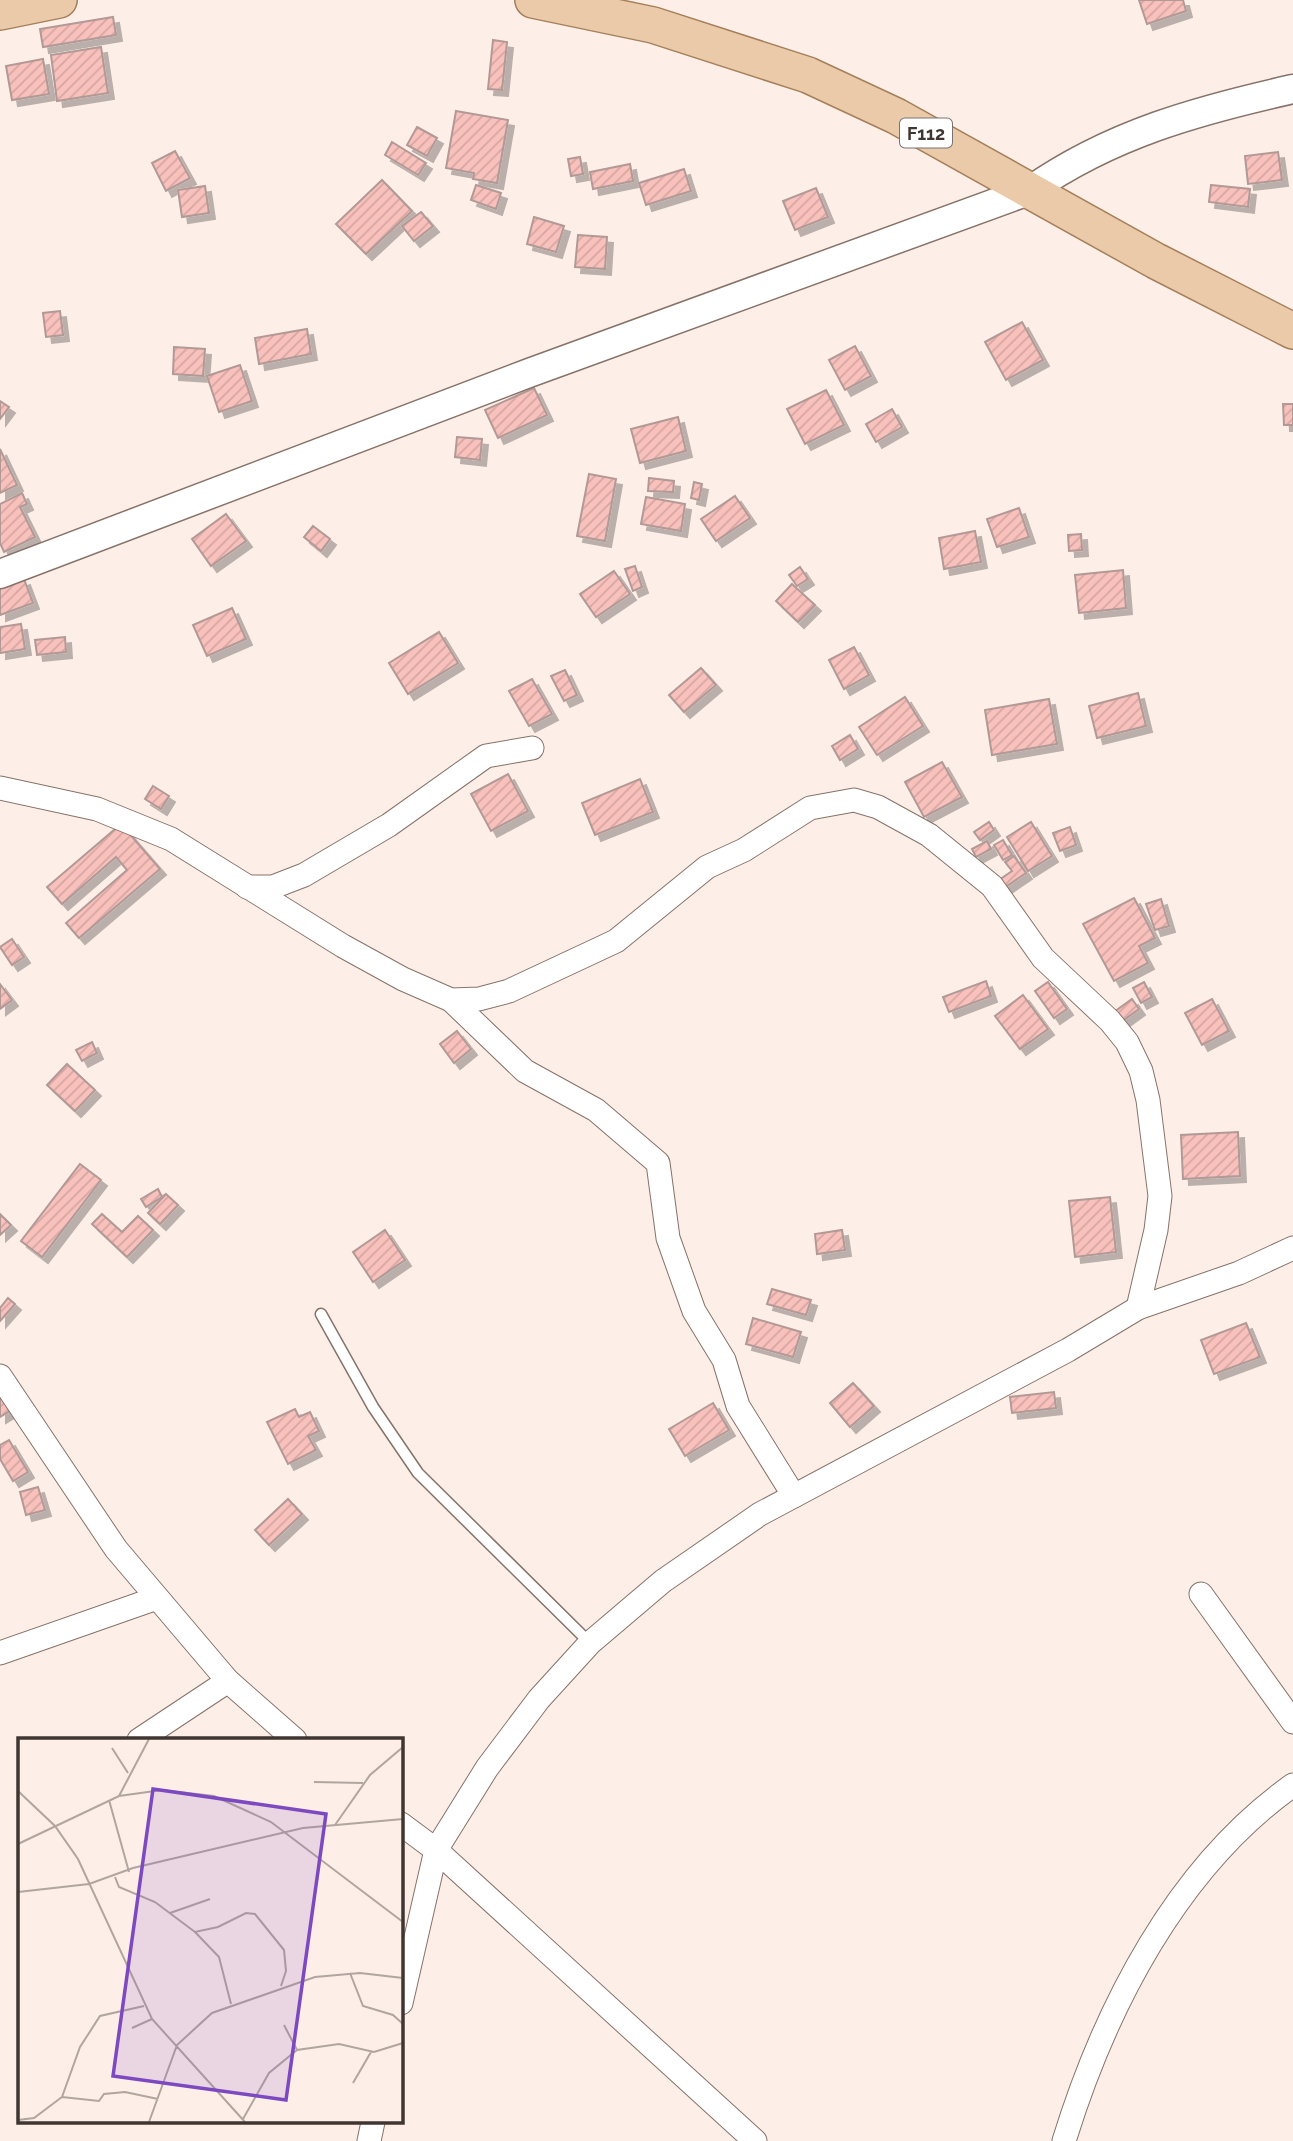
<svg xmlns="http://www.w3.org/2000/svg" width="1293" height="2141" viewBox="0 0 1293 2141" font-family="Raleway,sans-serif">
<style>
.building{fill:url(#building-hatch);stroke:#b29996;stroke-width:2;filter:url(#shadow)}
.lines{fill:none;stroke-linecap:round;stroke-linejoin:round}
.service-casing{stroke:#867268;stroke-width:13}
.minor-casing{stroke:#867268;stroke-width:25}
.tertiary-casing{stroke:#867268;stroke-width:31}
.primary-casing{stroke:#a57f5a;stroke-width:38}
.service{stroke:#fff;stroke-width:10}
.minor{stroke:#fff;stroke-width:23}
.tertiary{stroke:#fff;stroke-width:28}
.primary{stroke:#eacaa9;stroke-width:35}
.labels{text-anchor:middle;dominant-baseline:central;stroke-width:5;stroke-linejoin:round;paint-order:stroke}
.shield{fill:#fff;stroke:#797270;stroke-width:2}
.shield-label{font-size:18px;font-weight:bold;fill:#3f3632}
.inset-road{fill:none;stroke:#b1a59f;stroke-width:2}
.view{fill:#7d49c0;fill-opacity:0.15;stroke:#7d49c0;stroke-width:3.5}
.inset-edge{fill:none;stroke:#3f3632;stroke-width:3.5}
</style>
<defs>
<pattern id="building-hatch" width="6" height="6" patternUnits="userSpaceOnUse" patternTransform="scale(1.75)"><rect width="6" height="6" fill="#f9c1bc"/><path d="M-1 1l2-2M0 6l6-6M5 7l2-2" fill="none" stroke="#d6a6a2"/></pattern>
<filter id="shadow"><feDropShadow dx="6" dy="6" stdDeviation="0" flood-color="#0004"/></filter>
</defs>
<rect width="100%" height="100%" fill="#fdefe8"/>
<g class="building">
<path d="M1139,0H1183L1186,11L1147,24Z"/>
<path d="M113,17L116,35L43,47L40,29Z"/>
<path d="M493,40L507,42L502,90L488,89Z"/>
<path d="M101,47L108,93L57,101L51,55Z"/>
<path d="M43,59L49,94L12,100L6,66Z"/>
<path d="M456,111L508,120L497,183L473,179L474,173L446,168Z"/>
<path d="M417,127L437,138L427,156L407,145Z"/>
<path d="M392,142L426,163L418,175L385,155Z"/>
<path d="M175,151L190,178L166,191L152,163Z"/>
<path d="M1278,152L1282,180L1248,184L1245,156Z"/>
<path d="M580,157L583,174L571,176L568,159Z"/>
<path d="M630,164L633,181L593,189L590,172Z"/>
<path d="M684,169L691,191L646,205L639,183Z"/>
<path d="M382,180L412,211L366,254L336,224Z"/>
<path d="M476,185L501,193L496,209L471,200Z"/>
<path d="M1211,185L1250,189L1248,207L1209,202Z"/>
<path d="M205,186L209,213L182,217L178,190Z"/>
<path d="M816,188L828,217L795,230L783,201Z"/>
<path d="M421,212L433,226L414,241L402,226Z"/>
<path d="M534,217L564,226L556,252L527,244Z"/>
<path d="M578,235L607,237L605,269L575,267Z"/>
<path d="M60,311L63,335L46,337L43,313Z"/>
<path d="M1022,322L1043,360L1006,380L985,342Z"/>
<path d="M307,329L311,354L259,364L255,338Z"/>
<path d="M855,346L871,376L845,390L829,360Z"/>
<path d="M174,347L205,349L203,376L173,374Z"/>
<path d="M240,365L252,401L219,412L207,376Z"/>
<path d="M534,388L547,415L498,438L485,410Z"/>
<path d="M826,390L844,425L805,444L787,409Z"/>
<path d="M0,401L9,407L0,419Z"/>
<path d="M1283,404H1293V425H1284Z"/>
<path d="M892,409L902,427L876,442L866,424Z"/>
<path d="M678,417L686,451L640,463L631,429Z"/>
<path d="M457,437L482,439L480,460L455,457Z"/>
<path d="M0,449L17,485L0,493Z"/>
<path d="M589,474L616,479L605,541L577,536Z"/>
<path d="M649,478L674,481L673,492L648,491Z"/>
<path d="M694,482L702,484L699,500L691,498Z"/>
<path d="M22,493L27,504L20,507L35,537L4,552L0,543V504Z"/>
<path d="M735,496L750,518L716,541L701,519Z"/>
<path d="M646,497L685,504L681,531L641,524Z"/>
<path d="M1019,508L1029,537L997,547L987,519Z"/>
<path d="M226,514L246,541L211,566L192,539Z"/>
<path d="M313,526L330,539L321,551L304,537Z"/>
<path d="M975,531L981,562L944,569L939,538Z"/>
<path d="M1081,534L1082,550L1069,551L1068,535Z"/>
<path d="M635,566L642,587L633,591L625,569Z"/>
<path d="M800,567L808,579L797,586L789,575Z"/>
<path d="M1123,570L1126,608L1079,613L1075,575Z"/>
<path d="M614,571L630,594L596,617L580,594Z"/>
<path d="M24,579L33,603L0,615V588Z"/>
<path d="M792,584L815,605L798,622L776,601Z"/>
<path d="M232,608L246,639L207,656L193,625Z"/>
<path d="M21,624L25,649L0,653V627Z"/>
<path d="M439,632L458,663L408,694L389,663Z"/>
<path d="M65,637L66,652L37,655L35,640Z"/>
<path d="M854,647L869,675L844,689L829,660Z"/>
<path d="M701,668L716,685L684,712L669,695Z"/>
<path d="M565,670L577,695L564,701L551,676Z"/>
<path d="M532,679L552,714L529,726L509,691Z"/>
<path d="M1138,693L1146,726L1097,738L1089,706Z"/>
<path d="M905,697L923,726L877,755L859,727Z"/>
<path d="M1049,699L1057,744L992,755L985,710Z"/>
<path d="M850,735L858,749L840,760L832,746Z"/>
<path d="M942,762L962,797L924,817L905,782Z"/>
<path d="M508,774L528,811L491,831L471,794Z"/>
<path d="M640,779L653,812L595,835L582,803Z"/>
<path d="M153,786L169,796L161,809L145,799Z"/>
<path d="M989,822L994,830L980,840L974,832Z"/>
<path d="M1031,822L1052,856L1028,871L1007,837Z"/>
<path d="M121,824L160,869L79,938L66,923L127,870L116,857L62,904L47,887Z"/>
<path d="M1070,827L1076,845L1060,851L1053,833Z"/>
<path d="M1003,840L1012,855L1003,860L994,845Z"/>
<path d="M987,841L991,849L976,857L972,849Z"/>
<path d="M1014,856L1026,873L1004,888L999,880L1012,871L1005,862Z"/>
<path d="M1134,898L1155,938L1139,946L1148,963L1114,981L1083,924Z"/>
<path d="M1161,899L1169,926L1155,930L1146,904Z"/>
<path d="M12,939L24,957L12,965L0,947Z"/>
<path d="M986,981L991,996L949,1012L943,997Z"/>
<path d="M1048,982L1067,1009L1054,1018L1035,991Z"/>
<path d="M1144,982L1152,997L1141,1003L1133,988Z"/>
<path d="M0,984L12,1000L0,1009Z"/>
<path d="M1023,995L1048,1029L1020,1049L995,1016Z"/>
<path d="M1132,999L1139,1009L1121,1022L1114,1012Z"/>
<path d="M1212,999L1229,1031L1202,1045L1185,1013Z"/>
<path d="M457,1031L471,1049L454,1063L440,1044Z"/>
<path d="M92,1042L97,1053L82,1061L76,1050Z"/>
<path d="M67,1064L95,1090L75,1111L47,1085Z"/>
<path d="M1238,1132L1240,1176L1183,1179L1181,1135Z"/>
<path d="M80,1164L101,1180L42,1257L21,1241Z"/>
<path d="M158,1189L162,1197L146,1207L141,1199Z"/>
<path d="M166,1194L178,1205L160,1224L148,1213Z"/>
<path d="M1110,1197L1116,1252L1075,1257L1069,1201Z"/>
<path d="M0,1214L11,1225L0,1235Z"/>
<path d="M102,1214L122,1232L138,1216L153,1230L127,1257L92,1224Z"/>
<path d="M385,1230L405,1260L373,1282L353,1252Z"/>
<path d="M842,1230L845,1250L817,1254L815,1234Z"/>
<path d="M772,1289L811,1300L806,1315L767,1304Z"/>
<path d="M8,1298L15,1304L0,1321V1308Z"/>
<path d="M753,1318L801,1332L793,1357L746,1344Z"/>
<path d="M1246,1323L1260,1357L1214,1374L1201,1340Z"/>
<path d="M853,1383L874,1406L850,1427L830,1403Z"/>
<path d="M1054,1392L1056,1408L1012,1413L1010,1397Z"/>
<path d="M0,1395L10,1411L0,1417Z"/>
<path d="M713,1403L729,1430L685,1456L669,1429Z"/>
<path d="M295,1409L299,1417L310,1412L319,1431L308,1436L316,1450L288,1464L267,1422Z"/>
<path d="M9,1440L28,1472L13,1481L0,1459V1445Z"/>
<path d="M38,1487L45,1510L26,1515L20,1492Z"/>
<path d="M288,1499L302,1514L269,1545L255,1530Z"/>
</g>
<g class="lines">
<defs>
<path id="service" d="M321,1314L373,1407L418,1473L590,1643"/>
<g id="minor">
<path d="M0,788L97,809L171,839L343,946L403,979L451,1000L479,999L509,991L616,941L707,867L744,850L810,808L854,800L878,807L929,835L992,886L1043,958L1110,1021L1127,1042L1141,1071L1148,1100L1160,1196L1156,1230L1138,1308"/>
<path d="M247,887H273L304,875L389,825L486,756L532,748"/>
<path d="M451,1000L525,1071L596,1110L658,1163L668,1238L694,1311L724,1360L738,1406L794,1496"/>
<path d="M0,1376L116,1549L228,1681L295,1740"/>
<path d="M1201,1594L1293,1722"/>
<path d="M0,1653L157,1598"/>
<path d="M139,1740L228,1681"/>
<path d="M401,1824L436,1850L755,2141"/>
<path d="M401,2003L436,1850L487,1768L539,1699L590,1643L663,1581L760,1514L1068,1350L1138,1308L1239,1273L1293,1248"/>
<path d="M369,2141L373,2122"/>
<path d="M1064,2141C1105,2008 1177,1867 1293,1785"/>
</g>
<path id="tertiary" d="M0,574L529,373L1031,190C1111,134 1199,110 1293,89"/>
<g id="primary">
<path d="M533,0L653,25L808,75L896,116L1156,261L1293,331"/>
<path d="M0,12L59,0"/>
</g>
</defs>
<use href="#service" class="service-casing"/>
<use href="#minor" class="minor-casing"/>
<use href="#tertiary" class="tertiary-casing"/>
<use href="#primary" class="primary-casing"/>
<use href="#service" class="service"/>
<use href="#minor" class="minor"/>
<use href="#tertiary" class="tertiary"/>
<use href="#primary" class="primary"/>
</g>
<g class="labels">
<rect class="shield" x="900" y="118.5" width="52" height="29" rx="5"/>
<g class="shield-label">
<text x="926" y="133">F112</text>
</g>
</g>
<g transform="translate(18 1738)">
<rect width="385" height="385" fill="#fdefe8"/>
<path class="inset-road" d="M94,10L110,35M296,44L345,45M0,53L37,88L60,121L134,281L227,384M101,58L131,1M91,62L111,134M317,87L352,37L385,9M0,106L101,58L144,52L196,58L253,84L385,184M97,139L101,149L137,164L177,194L200,189L228,175L237,176L266,212L268,233L263,248M0,154L71,146L115,130L285,90L385,81M152,175L192,161M177,194L201,219L213,266M332,235L345,268L375,277L385,286M266,287L279,312M114,290L134,281M335,345L353,314M44,359L81,363L86,356L107,354L140,361M225,381L251,335L279,312L321,306L356,314L385,305M0,382L16,380L44,359L62,309L82,278L126,268M131,384L159,307L194,275L297,239L342,235L385,240"/>
<path class="view" d="M135,51L308,76L268,362L95,338Z"/>
<rect width="385" height="385" class="inset-edge"/>
</g>
</svg>
